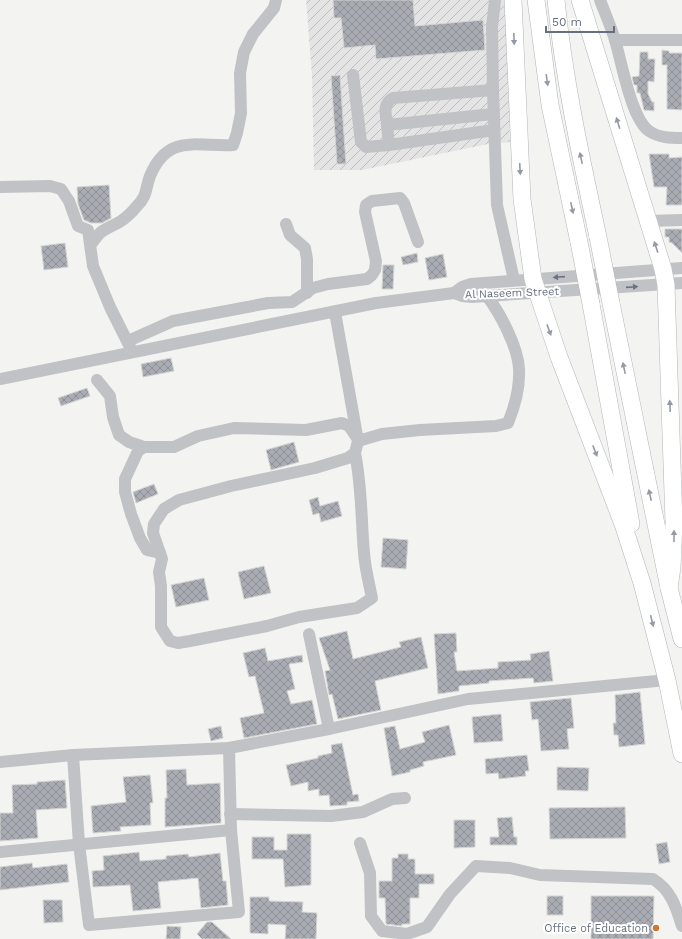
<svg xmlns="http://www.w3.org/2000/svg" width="682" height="939" viewBox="0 0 682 939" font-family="'Work Sans',sans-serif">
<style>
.industrial{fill:url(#industrial-furrows)}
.building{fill:url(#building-cross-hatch);stroke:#d5d5d3}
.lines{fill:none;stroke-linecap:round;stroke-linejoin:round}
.highway-casing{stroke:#b2b4b8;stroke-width:18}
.minor{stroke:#c0c2c5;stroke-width:12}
.highway{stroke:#fff;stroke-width:17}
.highway-bridge-casing{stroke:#b2b4b8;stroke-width:18;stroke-linecap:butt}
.highway-bridge{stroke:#fff;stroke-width:17}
.oneway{fill:#949aa5}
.oneway2{fill:#6a7382}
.poi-dot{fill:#d07534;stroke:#fff;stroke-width:1.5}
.labels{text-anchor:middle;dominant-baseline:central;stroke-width:4;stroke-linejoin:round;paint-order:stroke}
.street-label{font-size:11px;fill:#666f7e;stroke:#fff}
.poi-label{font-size:11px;fill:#666f7e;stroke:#fff;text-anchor:end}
</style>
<defs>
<pattern id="industrial-furrows" width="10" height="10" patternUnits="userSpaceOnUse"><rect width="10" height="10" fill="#e4e4e4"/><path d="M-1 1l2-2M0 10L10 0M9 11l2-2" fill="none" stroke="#bdbdbe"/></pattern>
<pattern id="building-cross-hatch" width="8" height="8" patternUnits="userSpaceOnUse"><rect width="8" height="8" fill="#a9adb3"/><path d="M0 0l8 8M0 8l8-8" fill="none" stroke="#8d9197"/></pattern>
</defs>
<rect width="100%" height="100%" fill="#f3f4f1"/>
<path class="industrial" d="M306,0H506L510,142L488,144L362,170H314L312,76Z"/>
<g class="building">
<path d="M333,0H413L415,26L483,20L485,50L376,59L375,45L344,48L341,18H334Z"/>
<path d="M662,50L669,51V53H682V110L667,109V65H662Z"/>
<path d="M640,52H648V59H655L654,82L648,81V94L652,102H654V111L644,110L640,93H637V85H634L632,77L639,76Z"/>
<path d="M340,75L346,164H337L331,76Z"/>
<path d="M649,154H669V158L682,157V205H666L667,187H654Z"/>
<path d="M109,185L111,218L102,223H91L84,220L78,204L77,187Z"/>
<path d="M665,229H682V253L672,243L669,242V237H665Z"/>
<path d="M65,243L68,267L44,270L41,246Z"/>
<path d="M417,253L418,262L403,265L401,257Z"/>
<path d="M443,254L447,277L429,280L425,258Z"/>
<path d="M383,265H394L393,289H382Z"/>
<path d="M171,358L174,371L143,377L141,364Z"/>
<path d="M87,388L90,396L61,406L58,398Z"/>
<path d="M294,442L299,462L271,470L266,450Z"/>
<path d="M154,484L158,494L136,503L133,492Z"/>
<path d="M318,497L320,506L338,501L342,516L321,522L319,513L313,515L309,500Z"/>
<path d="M383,538L408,540L406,569L381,567Z"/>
<path d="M264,566L271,593L244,599L238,572Z"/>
<path d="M204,578L209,600L176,607L171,585Z"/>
<path d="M347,631L353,659L401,647L399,642L421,637L428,668L375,681L381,710L338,719L332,694L329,695L325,671L330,670L319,638Z"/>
<path d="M456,633L457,652H454L457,671L498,668V662L531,660L530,654L549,651L553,681L534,683L533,678L489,681V683L459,686V691L438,694L434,634Z"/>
<path d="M265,648L268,661L302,655L303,662L289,664L295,689L287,691L291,704L312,700L317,724L244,738L240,718L264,713L255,676L249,677L243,653Z"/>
<path d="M640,692L645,744L619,747L618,735H614L613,723H616L615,695Z"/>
<path d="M571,698L574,728L567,729L569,749L541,751L538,719L532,720L530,702Z"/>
<path d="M501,714L503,741L474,743L472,717Z"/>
<path d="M449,725L456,755L423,762L424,766L410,770V772L392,776L384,728L395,726L400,749L425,742L422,732Z"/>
<path d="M221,726L223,738L211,741L208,729Z"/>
<path d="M342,743L353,795L358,794L359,801L347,802V805L330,806L329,795L319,796V789L308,791V782L291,786L286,765L318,758V756L332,753L331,745Z"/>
<path d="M527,755L529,771H525L526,776L499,779L498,773L486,774L485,759Z"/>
<path d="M557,767L589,768L588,791L557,790Z"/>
<path d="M186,769L187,785L220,783L221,823L165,827V798H167L166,770Z"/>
<path d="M150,775L153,803H150L151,825L120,827L121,831L93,833L91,806L126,802L123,777Z"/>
<path d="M65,780L67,808L36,810L38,838L0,841V813H13L12,785L37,784V782Z"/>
<path d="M625,807L626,838L550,839L549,808Z"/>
<path d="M512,817L514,837H517V845H490V837H499L497,818Z"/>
<path d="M454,820H475V847L454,848Z"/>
<path d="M287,834H311V885L285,887L283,859H252V837H274V850H287Z"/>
<path d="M667,842L670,862L659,864L656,844Z"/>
<path d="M139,852L140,861L166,859V856L188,854L189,857L220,853L223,881H226L228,905L201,908L198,878L158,882L161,908L133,911L130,885L93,887L92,871L104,870L103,856Z"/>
<path d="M398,854H408V859H415V874H434V884H419V898H410V924H402V926L386,924L385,898H379V881H392V858H398Z"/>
<path d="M32,863L33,868L67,864L69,882L0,890V867Z"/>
<rect x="547" y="896" width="16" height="19"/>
<path d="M591,896H654L653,939H591Z"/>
<path d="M250,897H269V901L303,902L302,912L317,913L316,939H285L286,925L268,924V934L250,933Z"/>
<path d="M43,900H62L63,922L44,923Z"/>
<path d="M207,922H212L231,939H202L197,934Z"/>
<path d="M167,926L181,927L180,939H166Z"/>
</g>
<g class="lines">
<defs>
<g id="highway">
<path d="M513,0L522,199L533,279L559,357L623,524L642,583L667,680L682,754"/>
<path d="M536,0L550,105L579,242"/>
<path d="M556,0C564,80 581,158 598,237"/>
<path d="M580,0L663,269L666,285L674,523L672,567L669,588"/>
<path d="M611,303L669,588L682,639"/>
<path d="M591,304L631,524"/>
</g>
</defs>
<use href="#highway" class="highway-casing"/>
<g class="minor">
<path d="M495,0L492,27L493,90L497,205L514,280"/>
<path d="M600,0C605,13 611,27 615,40C622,63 631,118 649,131C659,138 671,138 682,138"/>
<path d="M615,40H682"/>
<path d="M353,75L361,142L366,147L389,145L387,125"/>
<path d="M493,90L393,98C382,104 386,114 387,125L493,114"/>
<path d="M389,145L494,130"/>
<path d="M0,187L50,186L61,189L69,201L78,226L88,230L93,266L110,307L130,347"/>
<path d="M648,221L682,220"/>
<path d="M286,224L290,235L305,248L307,259V293"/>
<path d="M91,244C94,241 97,236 100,233C106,228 115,225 121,221C127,217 133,211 137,206C148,195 145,189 150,176C168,133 197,147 233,145L237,133L241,113L240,73L244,52L253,34L274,8L276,0"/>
<path d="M454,293L462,296L472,297L682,283"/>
<path d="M335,312L358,441L355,453L348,458L315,468L231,486L179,500L164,509L154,524L153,533L162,559L159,572L161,586V627L170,641L178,643L190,641L267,626L299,617L357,608L372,598C369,583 365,568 364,553C361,519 362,487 355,453"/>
<path d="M128,341L173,321L268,303L292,302L313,288L328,284L367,279L372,275L375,270L376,261L365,212L366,205L372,201L400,198L404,203L418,242"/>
<path d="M0,379L376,303L454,293L462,287L471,284L682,268"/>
<path d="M97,380L110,396L113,417L119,435L129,442L144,447H174L198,436L234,428L306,430L342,423L349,426L357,438"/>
<path d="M358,441L382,434L420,430L496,426L508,423C515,406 520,388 519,369C518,347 500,313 487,296"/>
<path d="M144,447L138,451L125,479V492L131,514L140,538L147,550L160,553"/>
<path d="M309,634L329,729"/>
<path d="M73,755L79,844L89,925L239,912L231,830L229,748"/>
<path d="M0,762L73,755L229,748L329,729L468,699L667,680"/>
<path d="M230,814L331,816L363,812L392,799L405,798"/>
<path d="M360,843L370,873L371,916L382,931L407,934L427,927L450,894L476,866L510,868L540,875L653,879C671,890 676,907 682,926"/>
<path d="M0,852L231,830"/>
</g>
<use href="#highway" class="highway"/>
<defs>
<g id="highway-bridge">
<path d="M598,237L611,303"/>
<path d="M579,242L591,304"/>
</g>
</defs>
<use href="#highway-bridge" class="highway-bridge-casing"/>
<use href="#highway-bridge" class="highway-bridge"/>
</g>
<defs><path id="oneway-solid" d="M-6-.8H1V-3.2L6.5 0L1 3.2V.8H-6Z"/></defs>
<g class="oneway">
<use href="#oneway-solid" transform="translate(514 39) rotate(88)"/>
<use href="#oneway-solid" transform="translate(547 80) rotate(82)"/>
<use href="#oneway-solid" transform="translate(618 123) rotate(-107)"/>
<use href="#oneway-solid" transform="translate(581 158) rotate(-102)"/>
<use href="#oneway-solid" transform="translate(520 169) rotate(87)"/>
<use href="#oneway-solid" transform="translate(572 208) rotate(78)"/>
<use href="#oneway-solid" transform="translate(656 247) rotate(-108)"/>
<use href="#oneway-solid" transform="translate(549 330) rotate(70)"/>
<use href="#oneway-solid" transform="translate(624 368) rotate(-102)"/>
<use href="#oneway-solid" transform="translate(670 406) rotate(-92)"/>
<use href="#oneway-solid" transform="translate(595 451) rotate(69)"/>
<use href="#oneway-solid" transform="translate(650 495) rotate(-102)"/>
<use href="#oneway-solid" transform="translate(674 536) rotate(-90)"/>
<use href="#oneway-solid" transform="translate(652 621) rotate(76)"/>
</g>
<g class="oneway2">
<use href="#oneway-solid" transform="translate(559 277) rotate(176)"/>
<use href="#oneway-solid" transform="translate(632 287) rotate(-4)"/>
</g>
<circle class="poi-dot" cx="656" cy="928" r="4"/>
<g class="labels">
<g class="street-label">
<text transform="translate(512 293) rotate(-2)">Al Naseem Street</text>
</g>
<g class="poi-label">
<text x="648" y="928">Office of Education</text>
</g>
</g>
<path d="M546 26v6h68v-6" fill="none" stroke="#666f7e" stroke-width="2"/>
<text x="552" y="26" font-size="12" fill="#666f7e" stroke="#ffffff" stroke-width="3" paint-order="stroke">50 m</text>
</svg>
